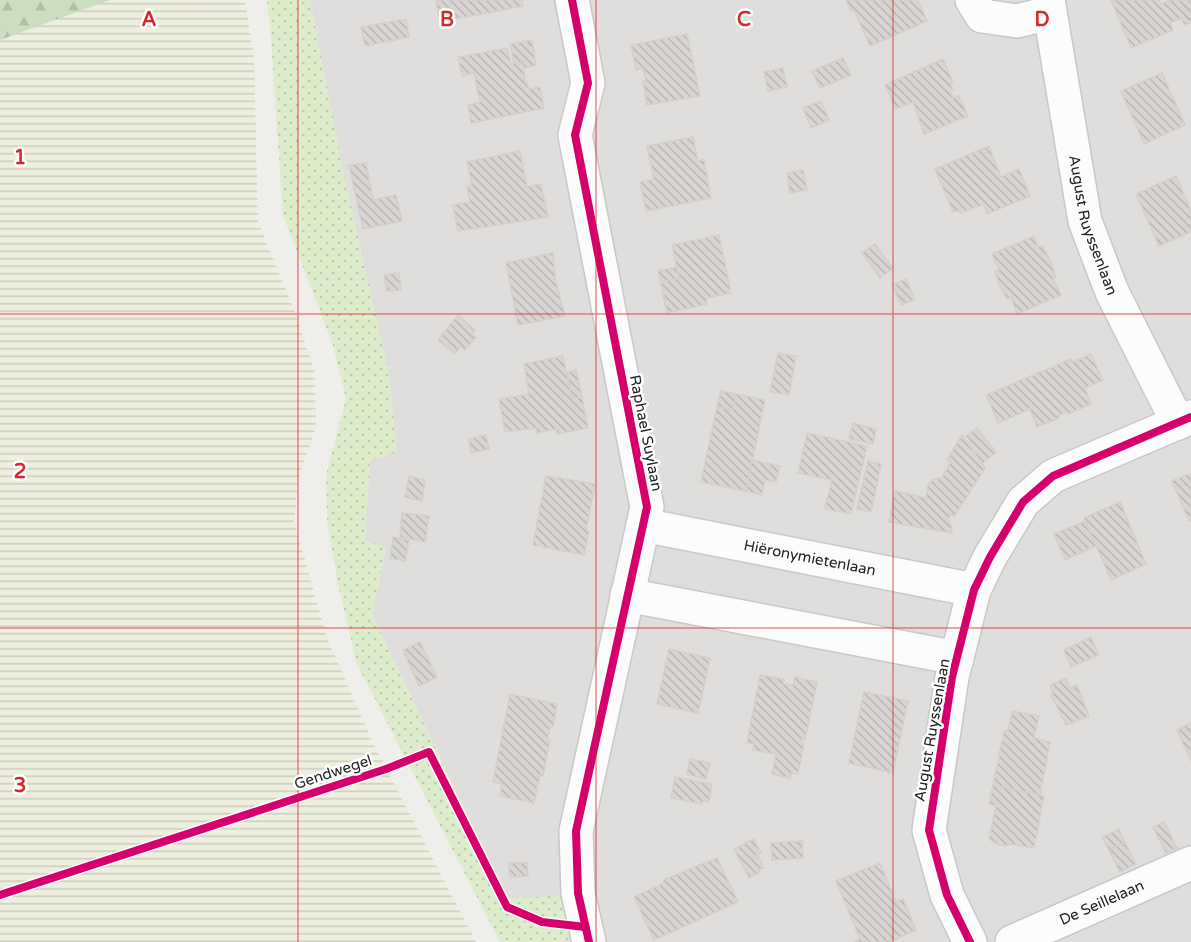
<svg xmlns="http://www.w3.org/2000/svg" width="1191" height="942" viewBox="0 0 1191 942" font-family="'Varela Round',sans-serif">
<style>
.residential{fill:#dfdedc}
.farmland{fill:url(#farmland-rules)}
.grass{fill:url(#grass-dots)}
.forest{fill:url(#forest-firs)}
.building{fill:url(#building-back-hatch);stroke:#d3d0cc;stroke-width:1.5}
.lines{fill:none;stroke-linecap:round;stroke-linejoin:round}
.street-casing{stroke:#c9c8c7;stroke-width:36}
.street{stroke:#fdfcfc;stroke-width:33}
.cycleway-casing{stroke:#fff;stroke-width:11}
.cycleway{stroke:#d6006c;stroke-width:8}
.grid{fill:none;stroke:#d62828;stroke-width:1.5;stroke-opacity:0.55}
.labels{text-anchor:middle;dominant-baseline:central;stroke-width:5;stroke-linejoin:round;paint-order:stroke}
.street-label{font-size:15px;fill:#222;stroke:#fff}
.grid-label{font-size:20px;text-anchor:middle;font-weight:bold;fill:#d62828;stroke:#fff;stroke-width:5;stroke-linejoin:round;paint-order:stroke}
</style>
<defs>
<pattern id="farmland-rules" width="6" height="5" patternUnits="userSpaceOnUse" patternTransform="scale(1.5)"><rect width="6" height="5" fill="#efefdf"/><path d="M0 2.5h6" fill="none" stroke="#cdcdbf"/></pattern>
<pattern id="grass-dots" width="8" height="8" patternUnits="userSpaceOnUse" patternTransform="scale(1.5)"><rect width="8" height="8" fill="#ddeccb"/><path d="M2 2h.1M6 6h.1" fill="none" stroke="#bdcaae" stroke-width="1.8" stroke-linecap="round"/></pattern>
<pattern id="forest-firs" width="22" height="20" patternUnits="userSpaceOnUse" patternTransform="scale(1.5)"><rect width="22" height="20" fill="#cbdec1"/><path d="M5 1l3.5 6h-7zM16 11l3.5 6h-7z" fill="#aebea6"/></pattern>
<pattern id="building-back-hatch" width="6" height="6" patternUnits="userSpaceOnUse" patternTransform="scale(1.5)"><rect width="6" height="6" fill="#d7d4d2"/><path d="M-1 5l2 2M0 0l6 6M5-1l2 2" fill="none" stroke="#b8b6b4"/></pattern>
</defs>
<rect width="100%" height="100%" fill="#f0eeeb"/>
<path class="residential" d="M310,0H1191V942H572L570,939L507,899L372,614L386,548L365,540L370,460L397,452Z"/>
<path class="farmland" d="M110,0L245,1L254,58L258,221L294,310L315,372L316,427L299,477L294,521L327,638L373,743L476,942H0V40Z"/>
<path class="grass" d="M267,0H310L344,174L390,378L397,452L370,460L365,540L386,547L372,614L507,899L564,895L572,942H500L357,664L338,585L327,520L326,475L346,399L332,342L283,215L271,39Z"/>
<path class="forest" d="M0,0H110L0,40Z"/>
<g class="building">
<path d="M436,0H522L523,6L440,22Z"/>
<path d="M846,0H918L927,21L870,46L854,10L851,11Z"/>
<path d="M1111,0H1159L1161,4L1170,0H1191V22L1184,25L1181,18L1170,23L1173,30L1131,48Z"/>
<path d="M406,19L409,37L365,46L361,27Z"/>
<path d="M687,34L700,96L647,105L643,81L646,80L643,68L636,70L631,45Z"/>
<path d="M532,40L536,65L524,68L523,61L514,64L510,44Z"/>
<path d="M507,48L511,64L523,61L525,83L527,82L529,89L540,87L544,108L471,123L468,105L480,102L474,73L462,76L458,57Z"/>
<path d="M843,58L851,75L820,88L812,71Z"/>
<path d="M943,59L953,82L950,83L953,90L950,91L953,98L959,96L968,116L924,134L913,102L896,109L885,85Z"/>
<path d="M783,68L787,87L768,91L764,72Z"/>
<path d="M1162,73L1185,125L1144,144L1121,91Z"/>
<path d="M821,101L829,120L811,128L803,108Z"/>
<path d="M693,137L698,161L704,159L711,198L646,211L640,182L654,179L647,146Z"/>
<path d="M989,146L1001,177L1019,169L1030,196L987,214L984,204L961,213L959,210L953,212L935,169Z"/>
<path d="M520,151L527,187L541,184L548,217L458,231L453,205L470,202L467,186L472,185L467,162Z"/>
<path d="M366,163L373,200L396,195L402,221L363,229L349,165Z"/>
<path d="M803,170L807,190L790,193L787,173Z"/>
<path d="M1176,176L1191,211V232L1159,246L1136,194Z"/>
<path d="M719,235L731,293L706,298L707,304L667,313L661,282L679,278L672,245Z"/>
<path d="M1034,236L1038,247L1042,246L1051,261L1056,278L1053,279L1061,295L1017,314L1011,297L1007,299L999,284L995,272L999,270L992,254Z"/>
<path d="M875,244L893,268L880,278L862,253Z"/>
<path d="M553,253L555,278L565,316L518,325L506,263Z"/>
<path d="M677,267L679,278L661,282L666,308L658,271Z"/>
<path d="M399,273L401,290L387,291L384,275Z"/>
<path d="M906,279L915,299L901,305L892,285Z"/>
<path d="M458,315L475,330L472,334L476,337L465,350L461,346L455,354L438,340Z"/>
<path d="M778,353L796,356L789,395L770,392Z"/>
<path d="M1091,354L1103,380L1085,388L1091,404L1068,414L1067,412L1058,416L1059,418L1037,427L1030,409L998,423L986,395L1071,359L1073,362Z"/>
<path d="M563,356L572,399L582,397L588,428L557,434L556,429L537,433L536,428L505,432L499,399L529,394L524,364Z"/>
<path d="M576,370L582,397L572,399L567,372Z"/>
<path d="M721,391L736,394L733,410L717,407Z"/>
<path d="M736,394L765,400L746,491L701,482L717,407L733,410Z"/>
<path d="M853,423L876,429L873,444L849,439Z"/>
<path d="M977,428L996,452L982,464L968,444L971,442L966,436Z"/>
<path d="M807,433L867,446L851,514L825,509L832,480L798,473Z"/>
<path d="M486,435L489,449L471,453L469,439Z"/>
<path d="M962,435L985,468L954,517L951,515L948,519L951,526L952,533L889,522L895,491L926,498L928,485L932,480L942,477L951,462L947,460Z"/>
<path d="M752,460L780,466L776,482L765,480L762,495L746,491Z"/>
<path d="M868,461L881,464L871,512L857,509Z"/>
<path d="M1191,473V520L1189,521L1172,481Z"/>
<path d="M409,476L425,480L422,501L405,497Z"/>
<path d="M546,476L595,484L586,530L589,531L584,555L533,545Z"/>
<path d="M1120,502L1146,564L1111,580L1084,518Z"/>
<path d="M402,513L429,516L425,542L400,537Z"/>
<path d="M1085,521L1096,546L1065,560L1054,534Z"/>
<path d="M393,537L409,540L405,561L390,558Z"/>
<path d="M1091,637L1099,655L1071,667L1064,650Z"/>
<path d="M420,642L437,677L419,686L403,650Z"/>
<path d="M669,649L710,658L698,713L657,704Z"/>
<path d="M760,675L784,679L783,684L793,685L795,677L817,682L805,740L801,739V743L804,744L798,774L791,773L790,778L772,774L776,754L753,750L754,744L747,743Z"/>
<path d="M1066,678L1070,688L1077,685L1089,716L1066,725L1051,695L1053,694L1050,685Z"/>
<path d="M864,692L908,701L893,773L849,763Z"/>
<path d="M510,694L557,704L553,727H550L547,739L550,740L543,776L540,775L534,803L500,796L502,784L493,782Z"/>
<path d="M1012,711L1039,716L1034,738L1050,742L1040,795L993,785L1004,731H1008Z"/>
<path d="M1191,723V761L1177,730Z"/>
<path d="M690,759L710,763L706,779L687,774Z"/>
<path d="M675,777L712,784L709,802L703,801L702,804L671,798Z"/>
<path d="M993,785L1044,796L1034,848L1010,844L1005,846L997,844L989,839L996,806L989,804Z"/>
<path d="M1164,822L1177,848L1166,853L1153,827Z"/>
<path d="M1119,829L1125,842L1109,850L1102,837Z"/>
<path d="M754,839L761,853L753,857L754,858L758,856L764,868L759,870L760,872L749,878L734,849Z"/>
<path d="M802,841L803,858L772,860L771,843Z"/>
<path d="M1125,842L1136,864L1120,872L1109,850Z"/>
<path d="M717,858L738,902L654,940L634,897L664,883L663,880Z"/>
<path d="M509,863H527L528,876L510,877Z"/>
<path d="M880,863L896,902L903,899L916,930L889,942H854L860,939L836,881Z"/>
</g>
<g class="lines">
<defs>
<g id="street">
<path d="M572,0L588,83L575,135L647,507L576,831L578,893L589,942"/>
<path d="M972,0L982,16L1017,21L1050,13"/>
<path id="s1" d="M1048,0L1085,221L1112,292L1178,423"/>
<path id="s2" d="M643,525L974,590"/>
<path d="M627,595L957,658"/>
<path d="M970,942L947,895L929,830L952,677L974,590L990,557L1023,502L1053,476L1191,417"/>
<path id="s3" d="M1012,942L1191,863"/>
</g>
</defs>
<use href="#street" class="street-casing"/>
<use href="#street" class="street"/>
<defs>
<g id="cycleway">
<path d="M572,0L588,83L575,135L647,507L576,831L578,893L589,942"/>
<path d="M0,895L386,769L429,752L507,907L542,922L585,927"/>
<path d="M970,942L947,895L929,830L952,677L974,590L990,557L1023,502L1053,476L1191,417"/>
</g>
</defs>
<use href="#cycleway" class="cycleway-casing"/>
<use href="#cycleway" class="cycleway"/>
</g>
<path class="grid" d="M298,0V942M596,0V942M893,0V942M0,314H1191M0,628H1191"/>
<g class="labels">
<g class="street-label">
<text stroke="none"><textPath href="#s1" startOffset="230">August Ruyssenlaan</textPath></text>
<text transform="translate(646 433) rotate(79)">Raphael Suylaan</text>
<text stroke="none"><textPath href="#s2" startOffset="170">Hiëronymietenlaan</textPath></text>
<text transform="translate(932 730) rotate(-80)">August Ruyssenlaan</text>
<text transform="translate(333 772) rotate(-18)">Gendwegel</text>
<text stroke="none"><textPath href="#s3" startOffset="98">De Seillelaan</textPath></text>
</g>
</g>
<g class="grid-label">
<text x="149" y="26">A</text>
<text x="447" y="26">B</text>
<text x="744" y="26">C</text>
<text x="1042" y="26">D</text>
<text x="20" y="164">1</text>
<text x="20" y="478">2</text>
<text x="20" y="792">3</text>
</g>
</svg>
